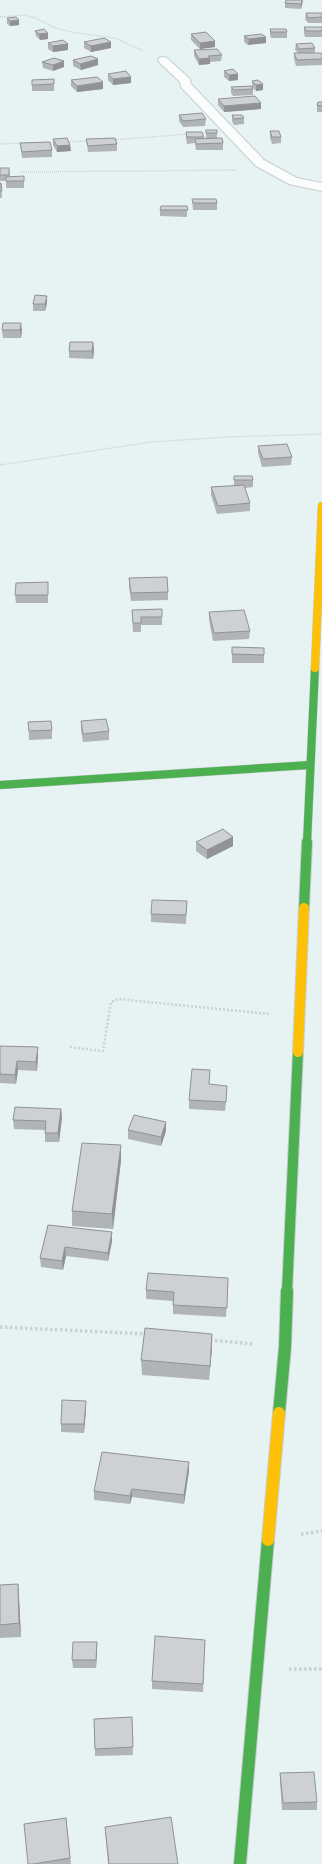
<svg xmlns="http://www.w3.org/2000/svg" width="322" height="1864" viewBox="0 0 322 1864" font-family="Raleway,sans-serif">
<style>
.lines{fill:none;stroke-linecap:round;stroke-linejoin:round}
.street-casing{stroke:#c5cece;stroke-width:2}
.fast-far2-casing{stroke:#c5cece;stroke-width:9}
.fast-far1-casing{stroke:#c5cece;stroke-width:12}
.fast-casing{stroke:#c5cece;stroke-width:14}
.slow-far2-casing{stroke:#c5cece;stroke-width:9}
.slow-far1-casing{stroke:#c5cece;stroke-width:12}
.slow-casing{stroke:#c5cece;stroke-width:14}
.path-far2{stroke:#cbd0d0;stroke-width:1.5;stroke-dasharray:1 1;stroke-linecap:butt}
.path-far1{stroke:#cbd0d0;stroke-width:2.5;stroke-dasharray:2 2;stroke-linecap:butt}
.path{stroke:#cbd0d0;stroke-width:3.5;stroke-dasharray:2.5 2.5;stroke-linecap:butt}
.street{fill:#fbfdfd;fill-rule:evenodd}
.fast-far2{stroke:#4caf50;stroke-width:8}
.fast-far1{stroke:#4caf50;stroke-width:10}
.fast{stroke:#4caf50;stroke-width:12}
.slow-far2{stroke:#ffc107;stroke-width:8}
.slow-far1{stroke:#ffc107;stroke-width:10}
.slow{stroke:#ffc107;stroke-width:12}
.wall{fill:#b1b4b6}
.shaded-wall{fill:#909294}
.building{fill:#ced1d4;stroke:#909294}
</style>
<rect width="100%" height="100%" fill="#e7f3f3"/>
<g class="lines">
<defs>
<path id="street" d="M163,57L167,58L190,79L191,84L264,160L297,178L322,183V191L289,184L256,166L181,87L180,82L159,62L158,60L159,58Z"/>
<g id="fast-far2">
<path d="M0,785L310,765"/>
<path d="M307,843L315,668"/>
</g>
<g id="fast-far1">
<path d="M304,908L307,842"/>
<path d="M287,1292L298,1052"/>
</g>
<g id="fast">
<path d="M279,1413L285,1347L287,1291"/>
<path d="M240,1864L268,1540"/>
</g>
<path id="slow-far2" d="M315,668L322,506"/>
<path id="slow-far1" d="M298,1052L304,908"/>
<path id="slow" d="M268,1540L279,1413"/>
</defs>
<use href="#street" class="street-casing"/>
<use href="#fast-far2" class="fast-far2-casing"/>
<use href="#fast-far1" class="fast-far1-casing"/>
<use href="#fast" class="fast-casing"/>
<use href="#slow-far2" class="slow-far2-casing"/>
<use href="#slow-far1" class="slow-far1-casing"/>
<use href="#slow" class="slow-casing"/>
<g class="path-far2">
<path d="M0,17L24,15L36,18L55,28L76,33L115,38L143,51"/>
<path d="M112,140L189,134"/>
<path d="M66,142L89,141"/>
<path d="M0,144L23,143"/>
<path d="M20,172L235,170"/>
<path d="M0,465L151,442L226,437L322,434"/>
</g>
<path class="path-far1" d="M70,1047L103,1051L111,1002L118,999L270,1014"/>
<g class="path">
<path d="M0,1327L147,1334"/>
<path d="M210,1340L253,1344"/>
<path d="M301,1534L322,1531"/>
<path d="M289,1669H322"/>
</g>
<use href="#street" class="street"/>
<use href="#fast-far2" class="fast-far2"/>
<use href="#fast-far1" class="fast-far1"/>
<use href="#fast" class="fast"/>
<use href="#slow-far2" class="slow-far2"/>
<use href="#slow-far1" class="slow-far1"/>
<use href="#slow" class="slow"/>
</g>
<g class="wall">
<path d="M303,0L302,5L301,9L285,8V3Z"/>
<path d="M306,13H322V23H308L305,19Z"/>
<path d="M7,18L19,20V25L10,26L7,24Z"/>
<path d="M304,27H322V37H305L304,33Z"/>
<path d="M270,29L287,32V38H271L270,35Z"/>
<path d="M35,31L48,33V39L40,40L36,36Z"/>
<path d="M191,34L215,47L200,49L191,40Z"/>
<path d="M244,36L266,37V43L248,45L244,42Z"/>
<path d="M84,42L111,48L91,52L84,48Z"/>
<path d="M48,43L68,44V50L53,52L48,49Z"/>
<path d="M296,44L315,48V53L322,55V65L296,66L294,59V53H298L295,50Z"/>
<path d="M194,50L222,55L221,61L210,62V64L199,65L194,56Z"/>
<path d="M73,60L98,65L81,70L73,66Z"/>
<path d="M42,62L64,67L53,71L43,68Z"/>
<path d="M224,71L238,74V80L229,81L224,77Z"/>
<path d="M108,74L131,83L113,85L108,80Z"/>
<path d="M54,79V91H32V80Z"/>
<path d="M71,80L103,89L77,92L71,86Z"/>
<path d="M252,81L263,90L256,91L253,88V95L233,96L231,93V87L252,86Z"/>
<path d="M218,99L261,109L224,112L218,105Z"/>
<path d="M322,102V112H317V105Z"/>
<path d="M179,115L206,119L205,126L183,127L179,121Z"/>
<path d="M232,115L244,118V124L234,125L232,121Z"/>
<path d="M206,130L217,133V138L223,143V150H196L195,143L187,144L186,138V132L204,137L203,139H206Z"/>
<path d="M270,131L281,137V143L272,144L270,138Z"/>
<path d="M53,139L70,145L71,151L57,152L53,145Z"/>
<path d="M86,139L117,144V151L88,152L87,145Z"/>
<path d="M20,143L52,150V157L22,158Z"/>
<path d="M0,168H9L10,177L24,176V188H6V181H0Z"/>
<path d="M0,183H1L2,198H0Z"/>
<path d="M192,199L217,203V210H193Z"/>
<path d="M187,206V217L160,216V210Z"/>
<path d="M47,296V303L45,311H33V304Z"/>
<path d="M2,330H22L21,338H3Z"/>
<path d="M94,349L93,359L69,358V351Z"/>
<path d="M258,446L292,457L291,465L262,467L258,453Z"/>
<path d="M234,476L253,480V487L245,488L250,503V511L217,514L211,495V487L234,486Z"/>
<path d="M129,578L168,592V600L131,601L129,586Z"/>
<path d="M48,590V603H16L15,595Z"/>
<path d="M132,610L162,617V625H141V632H133Z"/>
<path d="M209,612L250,631L249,639L213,641L209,620Z"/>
<path d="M232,647L264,648V663H232Z"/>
<path d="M81,721L109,731V740L83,742L81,730Z"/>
<path d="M28,722L52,730V739L29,740Z"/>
<path d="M233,837V846L207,859L196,851V842Z"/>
<path d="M187,901L186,924L151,922V914Z"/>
<path d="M0,1046L38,1056L37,1071L18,1070L16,1084L0,1083Z"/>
<path d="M209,1085L227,1094L225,1111L189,1109V1100Z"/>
<path d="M61,1109L62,1117L59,1142H45V1130L14,1129L13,1120Z"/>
<path d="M166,1122V1131L161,1146L128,1139V1130Z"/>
<path d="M121,1160L113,1229L72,1226V1211Z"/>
<path d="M48,1225L112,1232V1241L108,1261L66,1256L63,1270L41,1267L40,1258Z"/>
<path d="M228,1278L226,1317L173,1314V1301L146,1299V1290Z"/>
<path d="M212,1334V1348L209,1380L142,1375L141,1360Z"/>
<path d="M86,1409L84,1433L61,1432V1424Z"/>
<path d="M189,1462V1471L184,1504L132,1497L130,1504L94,1500V1491Z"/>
<path d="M18,1584L19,1598L21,1637L0,1638V1585Z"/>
<path d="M205,1640L203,1692L152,1689V1681Z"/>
<path d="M97,1642V1651L96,1668H73L72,1660Z"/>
<path d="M132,1717L133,1755L95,1756L94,1719Z"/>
<path d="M280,1773L317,1802V1810H282L280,1781Z"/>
<path d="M66,1818L71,1864H28Z"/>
<path d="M105,1827L178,1864H108Z"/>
</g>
<g class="shaded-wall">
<path d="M303,0L302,5L301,9V4Z"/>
<path d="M19,20V25L10,26V21Z"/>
<path d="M48,33V39L40,40L39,34Z"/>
<path d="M266,37V43L248,45L249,39Z"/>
<path d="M215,41V47L200,49V43Z"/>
<path d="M111,42V48L91,52V46Z"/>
<path d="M68,44V50L53,52V46Z"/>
<path d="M210,58V64L199,65V59Z"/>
<path d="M98,59V65L81,70L80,64Z"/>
<path d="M64,61V67L53,71V65Z"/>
<path d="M238,74V80L229,81V75Z"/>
<path d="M131,77V83L113,85V79Z"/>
<path d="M103,82V89L77,92V86Z"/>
<path d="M263,84V90L256,91V85Z"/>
<path d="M261,103V109L224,112V106Z"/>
<path d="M70,145L71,151L57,152V146Z"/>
<path d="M47,296V303L45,311V304Z"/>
<path d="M21,323L22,330L21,338L20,330Z"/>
<path d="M93,342L94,349L93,359L92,351Z"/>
<path d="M233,837V846L207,859V850Z"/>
<path d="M38,1047V1056L37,1071L36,1062Z"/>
<path d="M17,1061L18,1070L16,1084L15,1075Z"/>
<path d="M61,1109L62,1117L59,1142L58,1133Z"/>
<path d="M166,1122V1131L161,1146V1137Z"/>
<path d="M121,1145V1160L113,1229L112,1214Z"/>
<path d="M112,1232V1241L108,1261V1253Z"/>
<path d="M65,1247L66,1256L63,1270L62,1261Z"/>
<path d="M212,1334V1348L209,1380L210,1366Z"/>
<path d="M86,1401V1409L84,1433V1424Z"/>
<path d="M189,1462V1471L184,1504V1495Z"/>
<path d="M132,1489V1497L130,1504V1496Z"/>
<path d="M18,1584L19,1598L21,1637L19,1623Z"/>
<path d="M97,1642V1651L96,1668V1660Z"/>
</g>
<g class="building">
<path d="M286,0H302L301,4L285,3Z"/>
<path d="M306,13H322V17L308,18Z"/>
<path d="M16,17L19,20L10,21L7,18Z"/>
<path d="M304,27H322V31H306Z"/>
<path d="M44,29L48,33L39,34L35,31Z"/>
<path d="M270,29H286L287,32H271Z"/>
<path d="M206,32L215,41L200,43L191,34Z"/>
<path d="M261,34L266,37L249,39L244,36Z"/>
<path d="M104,38L111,42L91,46L84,42Z"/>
<path d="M63,40L68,44L53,46L48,43Z"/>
<path d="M312,43L315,48L299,49L296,44Z"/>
<path d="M217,49L222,55L208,56L210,58L199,59L194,50Z"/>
<path d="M294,53H321L322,55V59L297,60Z"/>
<path d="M91,56L98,59L80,64L73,60Z"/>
<path d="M54,58L64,61L53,65L42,62Z"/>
<path d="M233,69L238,74L229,75L224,71Z"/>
<path d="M126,71L131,77L113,79L108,74Z"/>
<path d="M97,77L103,82L77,86L71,80Z"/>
<path d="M54,79V84L32,85V80Z"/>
<path d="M258,80L263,84L256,85L252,81Z"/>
<path d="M251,86L253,89L234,90L231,87Z"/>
<path d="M255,96L261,103L224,106L218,99Z"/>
<path d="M318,102H322V106L317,105Z"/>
<path d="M202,113L206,119L183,121L179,115Z"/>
<path d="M232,115H242L244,118L234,119Z"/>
<rect x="206" y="130" width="11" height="3"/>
<path d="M270,131H279L281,137H272Z"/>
<path d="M186,132H202L204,137H187Z"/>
<path d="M67,138L70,145L57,146L53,139Z"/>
<path d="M115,138L117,144L88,146L86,139Z"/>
<path d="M222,138L223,143L196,144L195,139Z"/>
<path d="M50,142L52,150L22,152L20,143Z"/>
<rect x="0" y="168" width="9" height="7"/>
<path d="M24,176V181H6V177Z"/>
<path d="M0,183H1L2,191L0,192Z"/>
<path d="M192,199H216L217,203H193Z"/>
<path d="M161,206H187L188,210H160Z"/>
<path d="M35,295L47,296L45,304H33Z"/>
<path d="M3,323H21L20,330H2Z"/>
<path d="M70,342H93L92,351H69Z"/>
<path d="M287,444L292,457L263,459L258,446Z"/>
<path d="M234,476H252L253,480H234Z"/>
<path d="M244,485L250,503L218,506L211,487Z"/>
<path d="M167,577L168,592L131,593L129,578Z"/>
<path d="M48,582V595H15L16,583Z"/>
<path d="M162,609V617H141V623H133L132,610Z"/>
<path d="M244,610L250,631L214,633L209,612Z"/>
<path d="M232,647L264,648V655L232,654Z"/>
<path d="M106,719L109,731L83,734L81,721Z"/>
<path d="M51,721L52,730L29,731L28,722Z"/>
<path d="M223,829L233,837L207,850L196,842Z"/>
<path d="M152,900L187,901L186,915L151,914Z"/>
<path d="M0,1046L38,1047L36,1062L17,1061L15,1075L0,1074Z"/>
<path d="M192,1069L210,1070L209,1084L227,1086L226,1102L189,1100Z"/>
<path d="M15,1107L61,1109L58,1133H45L46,1121L13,1120Z"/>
<path d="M134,1115L166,1122L161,1137L128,1130Z"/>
<path d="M82,1143L121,1145L112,1214L72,1211Z"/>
<path d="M48,1225L112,1232L108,1253L65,1247L62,1261L40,1258Z"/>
<path d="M148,1273L228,1278L227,1308L173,1305L174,1292L146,1290Z"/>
<path d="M145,1328L212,1334L210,1366L141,1360Z"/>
<path d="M62,1400L86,1401L84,1424H61Z"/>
<path d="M102,1452L189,1462L184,1495L132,1489L130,1496L94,1491Z"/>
<path d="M18,1584L19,1623L0,1625V1585Z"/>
<path d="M155,1636L205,1640L203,1684L152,1681Z"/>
<path d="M73,1642H97L96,1660H72Z"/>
<path d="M132,1717L133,1747L95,1749L94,1719Z"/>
<path d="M314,1772L317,1802L283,1803L280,1773Z"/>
<path d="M171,1817L178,1864H109L105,1827Z"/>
<path d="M66,1818L70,1858L33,1864H28L24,1824Z"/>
</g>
</svg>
